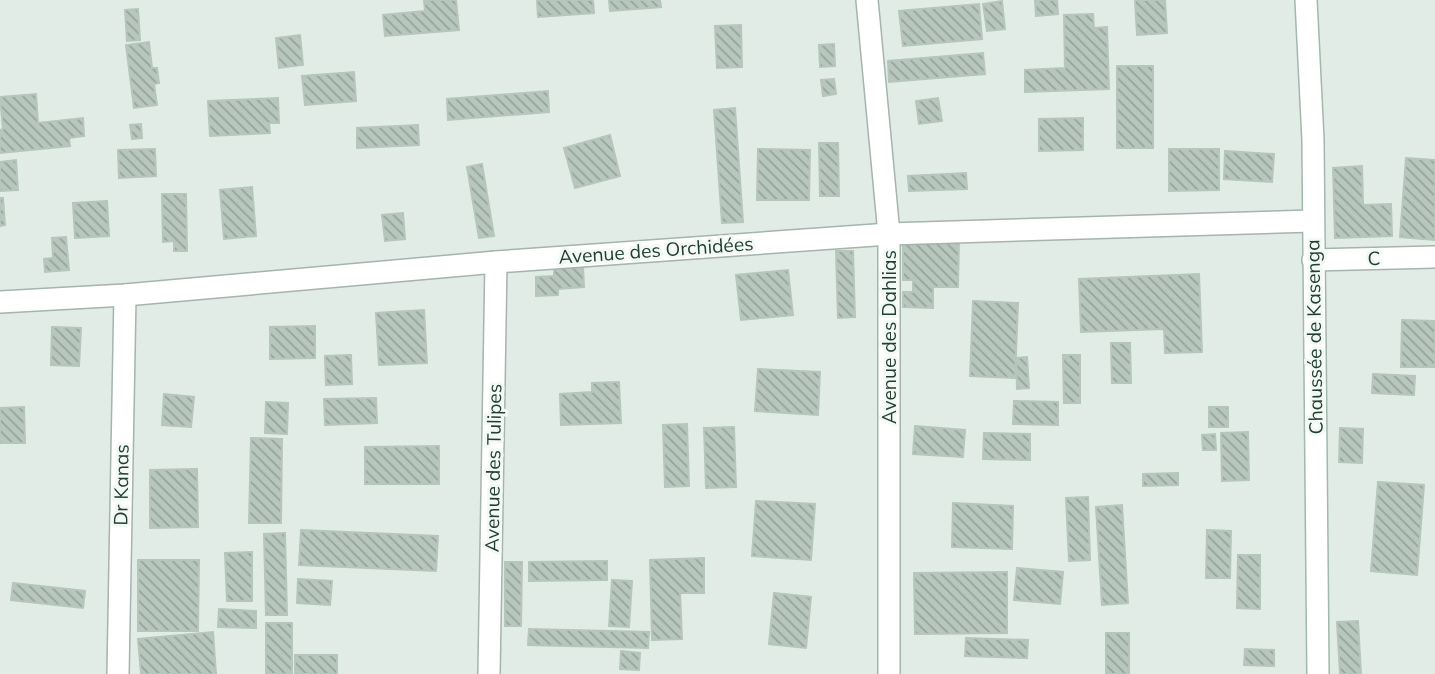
<svg xmlns="http://www.w3.org/2000/svg" width="1435" height="674" viewBox="0 0 1435 674" font-family="Mulish,sans-serif">
<style>
.building{fill:url(#building-back-hatch);stroke:#b5c6bc;stroke-width:2}
.lines{fill:none;stroke-linecap:round;stroke-linejoin:round}
.minor-casing{stroke:#a5b4ac;stroke-width:24}
.secondary-casing{stroke:#a1b8ac;stroke-width:24}
.minor{stroke:#fff;stroke-width:21}
.secondary{stroke:#fff;stroke-width:21}
.labels{text-anchor:middle;dominant-baseline:central;stroke-width:6;stroke-linejoin:round;paint-order:stroke}
.street-label{font-size:19px;fill:#223e31;stroke:#f3f9f5}
</style>
<defs>
<pattern id="building-back-hatch" width="6" height="6" patternUnits="userSpaceOnUse" patternTransform="scale(1.75)"><rect width="6" height="6" fill="#b8c7be"/><path d="M-1 5l2 2M0 0l6 6M5-1l2 2" fill="none" stroke="#95a39b"/></pattern>
</defs>
<rect width="100%" height="100%" fill="#e2ece6"/>
<g class="building">
<path d="M424,0H456L459,30L385,36L383,15L425,11Z"/>
<path d="M537,0H593L594,13L538,17Z"/>
<path d="M609,0H660L661,7L610,11Z"/>
<path d="M1035,0H1057L1058,14L1036,16Z"/>
<path d="M1135,0H1165L1167,33L1137,35Z"/>
<path d="M1002,1L1005,29L987,31L983,4Z"/>
<path d="M979,4L982,39L903,46L899,11Z"/>
<path d="M138,9L140,40L127,41L125,10Z"/>
<path d="M1093,14L1094,28L1107,27L1109,89L1025,92V70L1065,68L1064,15Z"/>
<path d="M741,25L742,67L717,68L715,26Z"/>
<path d="M300,35L303,65L279,68L276,38Z"/>
<path d="M149,42L152,68H157L159,83L154,84L157,105L134,108L126,45Z"/>
<path d="M834,44L835,66L820,67L819,45Z"/>
<path d="M983,53L985,74L889,82L888,61Z"/>
<rect x="1117" y="66" width="36" height="82"/>
<path d="M354,72L356,101L305,105L302,76Z"/>
<path d="M834,79L836,94L823,96L821,80Z"/>
<path d="M548,91L549,112L448,120L447,99Z"/>
<path d="M36,94L38,123L83,118L84,136L69,138L70,146L0,153V130L3,129L0,97Z"/>
<path d="M278,98L279,123H269L270,133L210,136L208,101Z"/>
<path d="M938,98L942,121L919,124L916,101Z"/>
<path d="M735,108L743,222L722,223L714,110Z"/>
<path d="M1083,118V150L1039,151V119Z"/>
<path d="M141,124L142,138L132,139L130,125Z"/>
<path d="M418,125L419,145L357,148V128Z"/>
<path d="M610,135L620,176L575,188L564,148Z"/>
<path d="M819,143H838L839,196H820Z"/>
<path d="M155,149L156,176L119,178L118,150Z"/>
<path d="M758,149L810,150L809,200H757Z"/>
<path d="M1169,149H1219V190L1169,191Z"/>
<path d="M1225,151L1274,154L1272,182L1224,179Z"/>
<path d="M1406,158L1435,160V240L1400,237Z"/>
<path d="M16,160L18,190L0,191V162Z"/>
<path d="M482,164L494,236L479,238L467,167Z"/>
<path d="M1362,166L1363,205L1391,204L1392,236L1335,238L1333,168Z"/>
<path d="M966,173L967,189L909,191L908,176Z"/>
<path d="M252,187L256,236L224,239L220,190Z"/>
<path d="M162,194H186L187,251H174V241L163,242Z"/>
<path d="M0,198H3L5,225L0,226Z"/>
<path d="M107,201L109,236L75,238L73,203Z"/>
<path d="M403,213L405,239L385,241L382,215Z"/>
<path d="M66,237L69,270L45,272L44,259L53,258L52,238Z"/>
<path d="M903,237L959,238L958,287H933V308L903,307V292H913V280H903Z"/>
<path d="M836,251H853L855,317L838,318Z"/>
<path d="M583,267L584,287L558,289V295L536,296V277L554,276V268Z"/>
<path d="M788,270L793,315L741,320L736,275Z"/>
<path d="M1199,274L1202,352L1165,353L1164,329L1081,332L1079,279Z"/>
<path d="M973,301L1018,303L1015,378L970,376Z"/>
<path d="M424,310L427,363L379,365L376,313Z"/>
<path d="M1402,320L1435,321V367H1401Z"/>
<path d="M315,326V358L270,359V327Z"/>
<path d="M52,327L81,328L79,366L51,365Z"/>
<path d="M1111,343H1130L1131,383H1112Z"/>
<path d="M351,355L352,384L326,385L325,356Z"/>
<path d="M1063,355H1080V403H1064Z"/>
<path d="M1027,357L1029,388L1017,389L1016,358Z"/>
<path d="M758,369L820,372L818,415L755,411Z"/>
<path d="M1373,374L1415,376L1414,395L1372,393Z"/>
<path d="M619,382L621,423L561,425L560,394L592,392V383Z"/>
<path d="M164,394L194,397L191,427L162,425Z"/>
<path d="M376,398L377,423L325,425L324,399Z"/>
<path d="M1014,401L1058,402V425L1013,424Z"/>
<path d="M266,402L288,403L287,434L265,433Z"/>
<path d="M24,407L25,443H0V408Z"/>
<rect x="1209" y="407" width="19" height="20"/>
<path d="M687,424L689,486L665,487L663,425Z"/>
<path d="M915,426L965,430L963,457L913,454Z"/>
<path d="M734,427L736,487L706,488L704,428Z"/>
<path d="M1340,428L1363,429L1362,463L1339,462Z"/>
<path d="M1248,432L1249,480L1222,481L1221,433Z"/>
<path d="M984,433L1030,434V460L983,459Z"/>
<path d="M1215,434L1216,450H1203L1202,435Z"/>
<path d="M251,438L282,439L281,523H249Z"/>
<path d="M439,446V484H365V447Z"/>
<path d="M197,469L198,527L150,528V470Z"/>
<path d="M1178,473V485L1143,486V474Z"/>
<path d="M1378,482L1424,485L1417,575L1371,571Z"/>
<path d="M1088,497L1090,560L1069,561L1066,498Z"/>
<path d="M756,501L815,504L811,560L752,556Z"/>
<path d="M953,503L1013,506L1012,549L952,547Z"/>
<path d="M1122,505L1128,603L1102,605L1096,507Z"/>
<path d="M301,530L438,536L436,571L299,565Z"/>
<path d="M1207,530L1231,531L1230,578H1206Z"/>
<path d="M285,533L287,615H266L264,534Z"/>
<path d="M252,552V601H227L225,553Z"/>
<path d="M1238,555H1260V609L1237,608Z"/>
<path d="M704,558V593H680L682,639L652,640L650,560Z"/>
<path d="M138,560H199L198,631H138Z"/>
<path d="M607,561V580L529,581V562Z"/>
<path d="M505,562H522L521,626H505Z"/>
<path d="M1017,568L1063,572L1060,604L1014,600Z"/>
<path d="M1007,572V633L915,634L914,573Z"/>
<path d="M298,579L332,581L330,605L297,603Z"/>
<path d="M612,580L632,581L629,627L609,626Z"/>
<path d="M13,583L85,591L83,608L11,600Z"/>
<path d="M774,593L811,597L806,648L769,644Z"/>
<path d="M219,609L256,611V628L218,627Z"/>
<path d="M1358,621L1361,674H1340L1337,622Z"/>
<rect x="266" y="623" width="26" height="51"/>
<path d="M529,629L649,632L648,648L528,645Z"/>
<path d="M213,632L216,674H141L138,639Z"/>
<rect x="1106" y="633" width="23" height="41"/>
<path d="M966,638L1028,640L1027,658L965,656Z"/>
<path d="M1245,649L1274,650V666L1244,665Z"/>
<path d="M621,651L640,653L639,670L620,669Z"/>
<rect x="295" y="655" width="42" height="19"/>
</g>
<g class="lines">
<defs>
<g id="minor">
<path d="M867,0L889,234V674"/>
<path d="M1313,260L1435,257"/>
<path d="M0,302L125,295L496,262L889,234L1313,221"/>
<path d="M118,674L125,295"/>
<path d="M489,674L496,262"/>
</g>
<path id="secondary" d="M1306,0L1313,140L1318,674"/>
</defs>
<use href="#minor" class="minor-casing"/>
<use href="#secondary" class="secondary-casing"/>
<use href="#minor" class="minor"/>
<use href="#secondary" class="secondary"/>
</g>
<g class="labels">
<g class="street-label">
<text transform="translate(656 250) rotate(-4)">Avenue des Orchidées</text>
<text transform="translate(1374 258) rotate(-2)">C</text>
<text transform="translate(889 337) rotate(-90)">Avenue des Dahlias</text>
<text transform="translate(1314 337) rotate(-91)">Chaussée de Kasenga</text>
<text transform="translate(493 468) rotate(-89)">Avenue des Tulipes</text>
<text transform="translate(121 485) rotate(-89)">Dr Kanas</text>
</g>
</g>
</svg>
